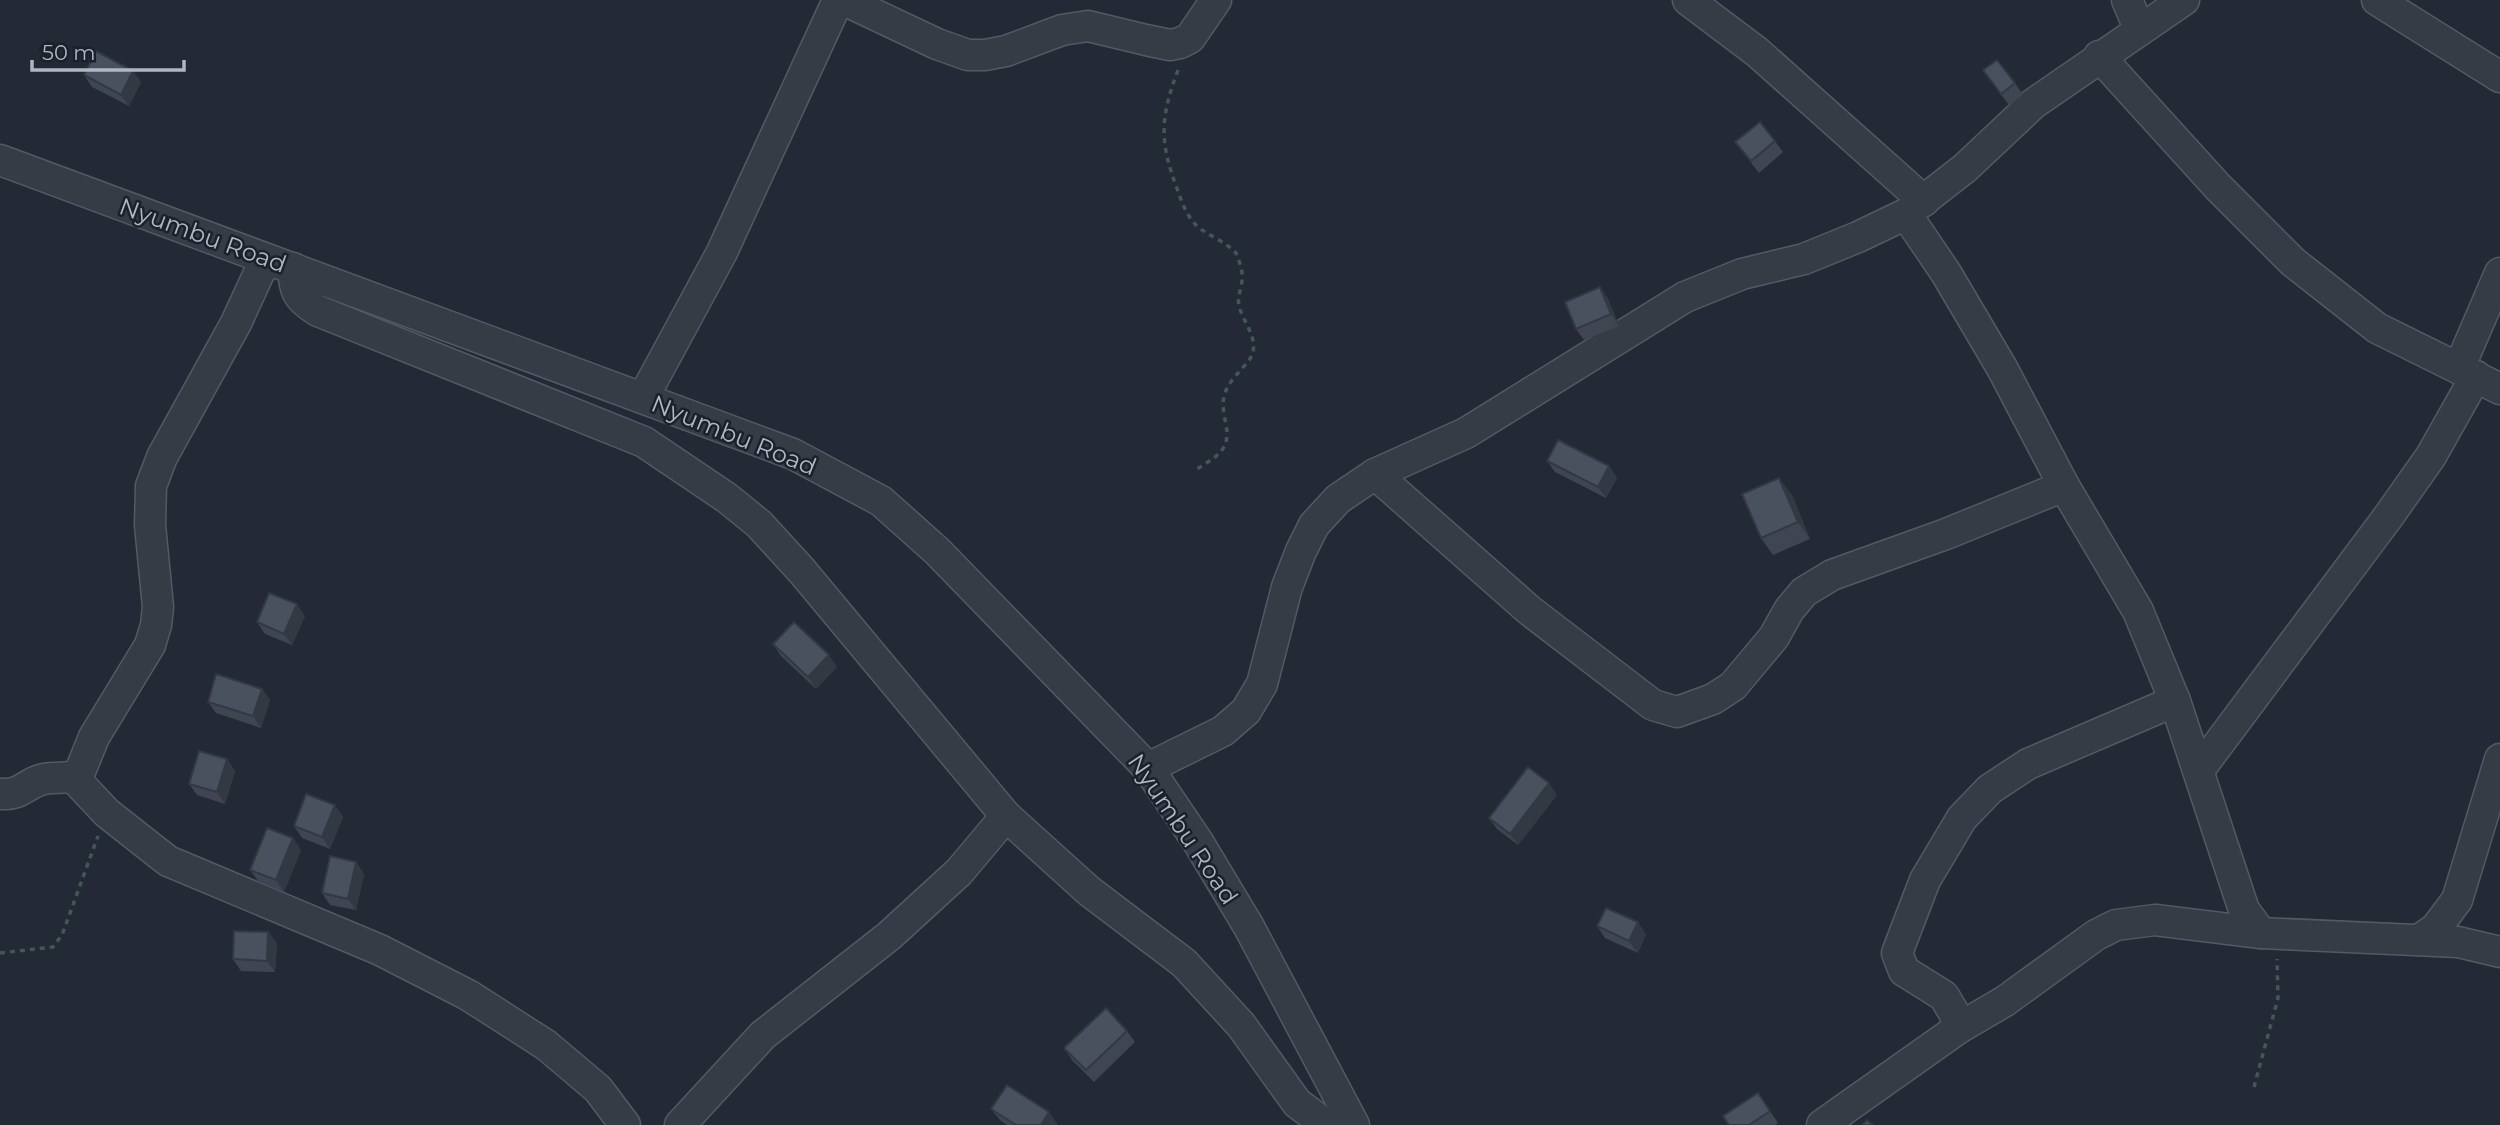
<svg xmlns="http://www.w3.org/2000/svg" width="2500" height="1125" viewBox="0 0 2500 1125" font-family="Montserrat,sans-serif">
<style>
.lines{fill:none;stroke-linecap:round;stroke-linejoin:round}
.minor-casing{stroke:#535a63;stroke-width:33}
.path{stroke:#465557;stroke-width:3.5;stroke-dasharray:5 5;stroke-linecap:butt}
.minor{stroke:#363c46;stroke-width:30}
.wall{fill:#3f4651}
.shaded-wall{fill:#333942}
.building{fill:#49515e;stroke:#333942;stroke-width:2}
.labels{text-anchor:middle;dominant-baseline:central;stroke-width:5;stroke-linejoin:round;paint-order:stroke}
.street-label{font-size:24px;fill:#b0b7c2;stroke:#1b212a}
</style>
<rect width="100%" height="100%" fill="#232a35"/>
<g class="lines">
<defs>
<g id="minor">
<path d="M844,0L937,44L968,55H985L1006,51L1062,30L1088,26L1146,40L1170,45L1180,43L1190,38L1216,0"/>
<path d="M1688,0L1757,52L1924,201"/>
<path d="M2127,0L2140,30"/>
<path d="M2377,0L2500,77"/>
<path d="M2099,56L2218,187L2293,262L2377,328L2500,389"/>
<path d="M0,160L793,454L881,501L937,551L1148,768L1198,842L1249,927L1354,1125"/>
<path d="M1906,214L1946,273L2002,368L2064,486L2138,611L2175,701L2244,910L2261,933L2458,942L2500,952"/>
<path d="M293,268C295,291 296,298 318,311L644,442L727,498L759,524L802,571L1006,816L1089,891L1184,963L1241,1025L1297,1103L1326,1125"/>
<path d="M2459,368L2500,273"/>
<path d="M643,398L722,252L838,0"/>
<path d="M1375,474L1529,610L1653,705L1677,712L1713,699L1733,686L1774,637L1789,610L1804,592L1832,575L1946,534L2064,486"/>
<path d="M1148,768L1223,731L1246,711L1262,684L1287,587L1301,551L1314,525L1338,499L1375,474L1466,433L1685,297L1742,274L1804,259L1858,237L1906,214L1965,168L2033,104L2184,0"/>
<path d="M2199,770L2388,517L2431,456L2476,376"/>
<path d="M73,777L107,813L168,861L380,950L468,995L546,1045L598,1089L625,1125"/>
<path d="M0,794C24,795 25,783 44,779C56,776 68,780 79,774L94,737L150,645L156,625L158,607L150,525L151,486L162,457L236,323L265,260"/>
<path d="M2419,940L2436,928L2457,900L2500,759"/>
<path d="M1959,1028L1954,1013L1944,996L1904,971L1897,953L1925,880L1962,818L1990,789L2028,764L2175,701"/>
<path d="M680,1125L763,1035L889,936L959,872L1006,816"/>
<path d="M1822,1125L1959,1028L2005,1001L2096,935L2116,925L2155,920L2261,933"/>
</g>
</defs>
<use href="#minor" class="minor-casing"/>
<g class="path">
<path d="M1178,70C1160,118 1159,142 1178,191C1182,203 1187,216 1196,225C1208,236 1225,241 1236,253C1239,261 1243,270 1242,279C1242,288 1237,296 1239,306C1243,322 1260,340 1251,357C1243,370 1227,381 1224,397C1222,405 1224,416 1226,424C1231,450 1217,456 1197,469"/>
<path d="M0,953L53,947L62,935L98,836"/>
<path d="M2254,1087L2278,998L2277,959"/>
</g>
<use href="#minor" class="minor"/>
</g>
<g class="wall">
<path d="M1983,70L2015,83L2023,95L2009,105Z"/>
<path d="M133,71L141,82L129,106L92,87L84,75Z"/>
<path d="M1775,141L1783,152L1759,173L1735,142Z"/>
<path d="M1600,287L1608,299L1619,326L1584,340L1576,329Z"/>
<path d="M1547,461L1609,466L1617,478L1606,498L1555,472Z"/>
<path d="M1792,495L1810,539L1773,555L1761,538Z"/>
<path d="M305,616L292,645L265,634L257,622Z"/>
<path d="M773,644L837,667L816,689L781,656Z"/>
<path d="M262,689L270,700L261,728L216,713L208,702Z"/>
<path d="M227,759L235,771L225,804L197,795L189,784Z"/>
<path d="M1557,795L1518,845L1497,829L1489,818Z"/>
<path d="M335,805L343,817L330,849L302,838L294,826Z"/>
<path d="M301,850L284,892L258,881L250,870Z"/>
<path d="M356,862L364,874L356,910L330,905L322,893Z"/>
<path d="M1597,926L1646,934L1638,953L1605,938Z"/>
<path d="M268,932L277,944L275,972L241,971L233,959Z"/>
<path d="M1127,1031L1135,1042L1094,1082L1072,1060L1064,1048Z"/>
<path d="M1758,1093L1778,1123L1775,1125H1729Z"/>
<path d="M991,1109L1049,1112L1057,1124L1056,1125H1007L1000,1120Z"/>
</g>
<g class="shaded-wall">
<path d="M133,71L141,82L129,106L121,95Z"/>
<path d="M1600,287L1608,299L1619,326L1611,314Z"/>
<path d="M1609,466L1617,478L1606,498L1598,487Z"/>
<path d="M1779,478L1792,495L1810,539L1798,522Z"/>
<path d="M297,604L305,616L292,645L284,634Z"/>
<path d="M829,655L837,667L816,689L808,677Z"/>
<path d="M262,689L270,700L261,728L253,716Z"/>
<path d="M227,759L235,771L225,804L217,792Z"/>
<path d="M1549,783L1557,795L1518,845L1510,834Z"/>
<path d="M335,805L343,817L330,849L322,837Z"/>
<path d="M293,838L301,850L284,892L276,880Z"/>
<path d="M356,862L364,874L356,910L348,899Z"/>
<path d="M1638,922L1646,934L1638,953L1629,941Z"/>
<path d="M268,932L277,944L275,972L267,961Z"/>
<path d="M1049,1112L1057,1124L1056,1125H1041Z"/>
</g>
<g class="building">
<path d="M96,51L133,71L121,95L84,75Z"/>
<path d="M1997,60L2015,83L2001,94L1983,70Z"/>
<path d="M1760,122L1775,141L1751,161L1735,142Z"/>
<path d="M1600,287L1611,314L1576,329L1565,302Z"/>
<path d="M1558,440L1609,466L1598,487L1547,461Z"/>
<path d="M1779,478L1798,522L1761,538L1742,494Z"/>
<path d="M269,593L297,604L284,634L257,622Z"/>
<path d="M794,622L829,655L808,677L773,644Z"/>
<path d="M216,674L262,689L253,716L208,702Z"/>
<path d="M199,751L227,759L217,792L189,784Z"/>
<path d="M1528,767L1549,783L1510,834L1489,818Z"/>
<path d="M306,794L335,805L322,837L294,826Z"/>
<path d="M267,828L293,838L276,880L250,870Z"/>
<path d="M330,856L356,862L348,899L322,893Z"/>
<path d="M1606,908L1638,922L1629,941L1597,926Z"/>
<path d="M234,931L268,932L267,961L233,959Z"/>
<path d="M1106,1008L1127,1031L1086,1070L1064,1048Z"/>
<path d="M1007,1085L1049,1112L1041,1125H1016L991,1109Z"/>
<path d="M1758,1093L1770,1111L1749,1125H1729L1723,1116Z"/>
<path d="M1867,1120L1873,1125H1862Z"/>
</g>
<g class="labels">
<g class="street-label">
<text transform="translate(203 235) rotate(20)">Nyumbu Road</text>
<text transform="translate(734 435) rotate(22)">Nyumbu Road</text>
<text transform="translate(1183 829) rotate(56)">Nyumbu Road</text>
</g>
</g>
<path d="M32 60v10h152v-10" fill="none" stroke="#b0b7c2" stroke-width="3.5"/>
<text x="42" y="60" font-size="21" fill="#b0b7c2" stroke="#1b212a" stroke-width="5" paint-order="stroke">50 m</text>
</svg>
